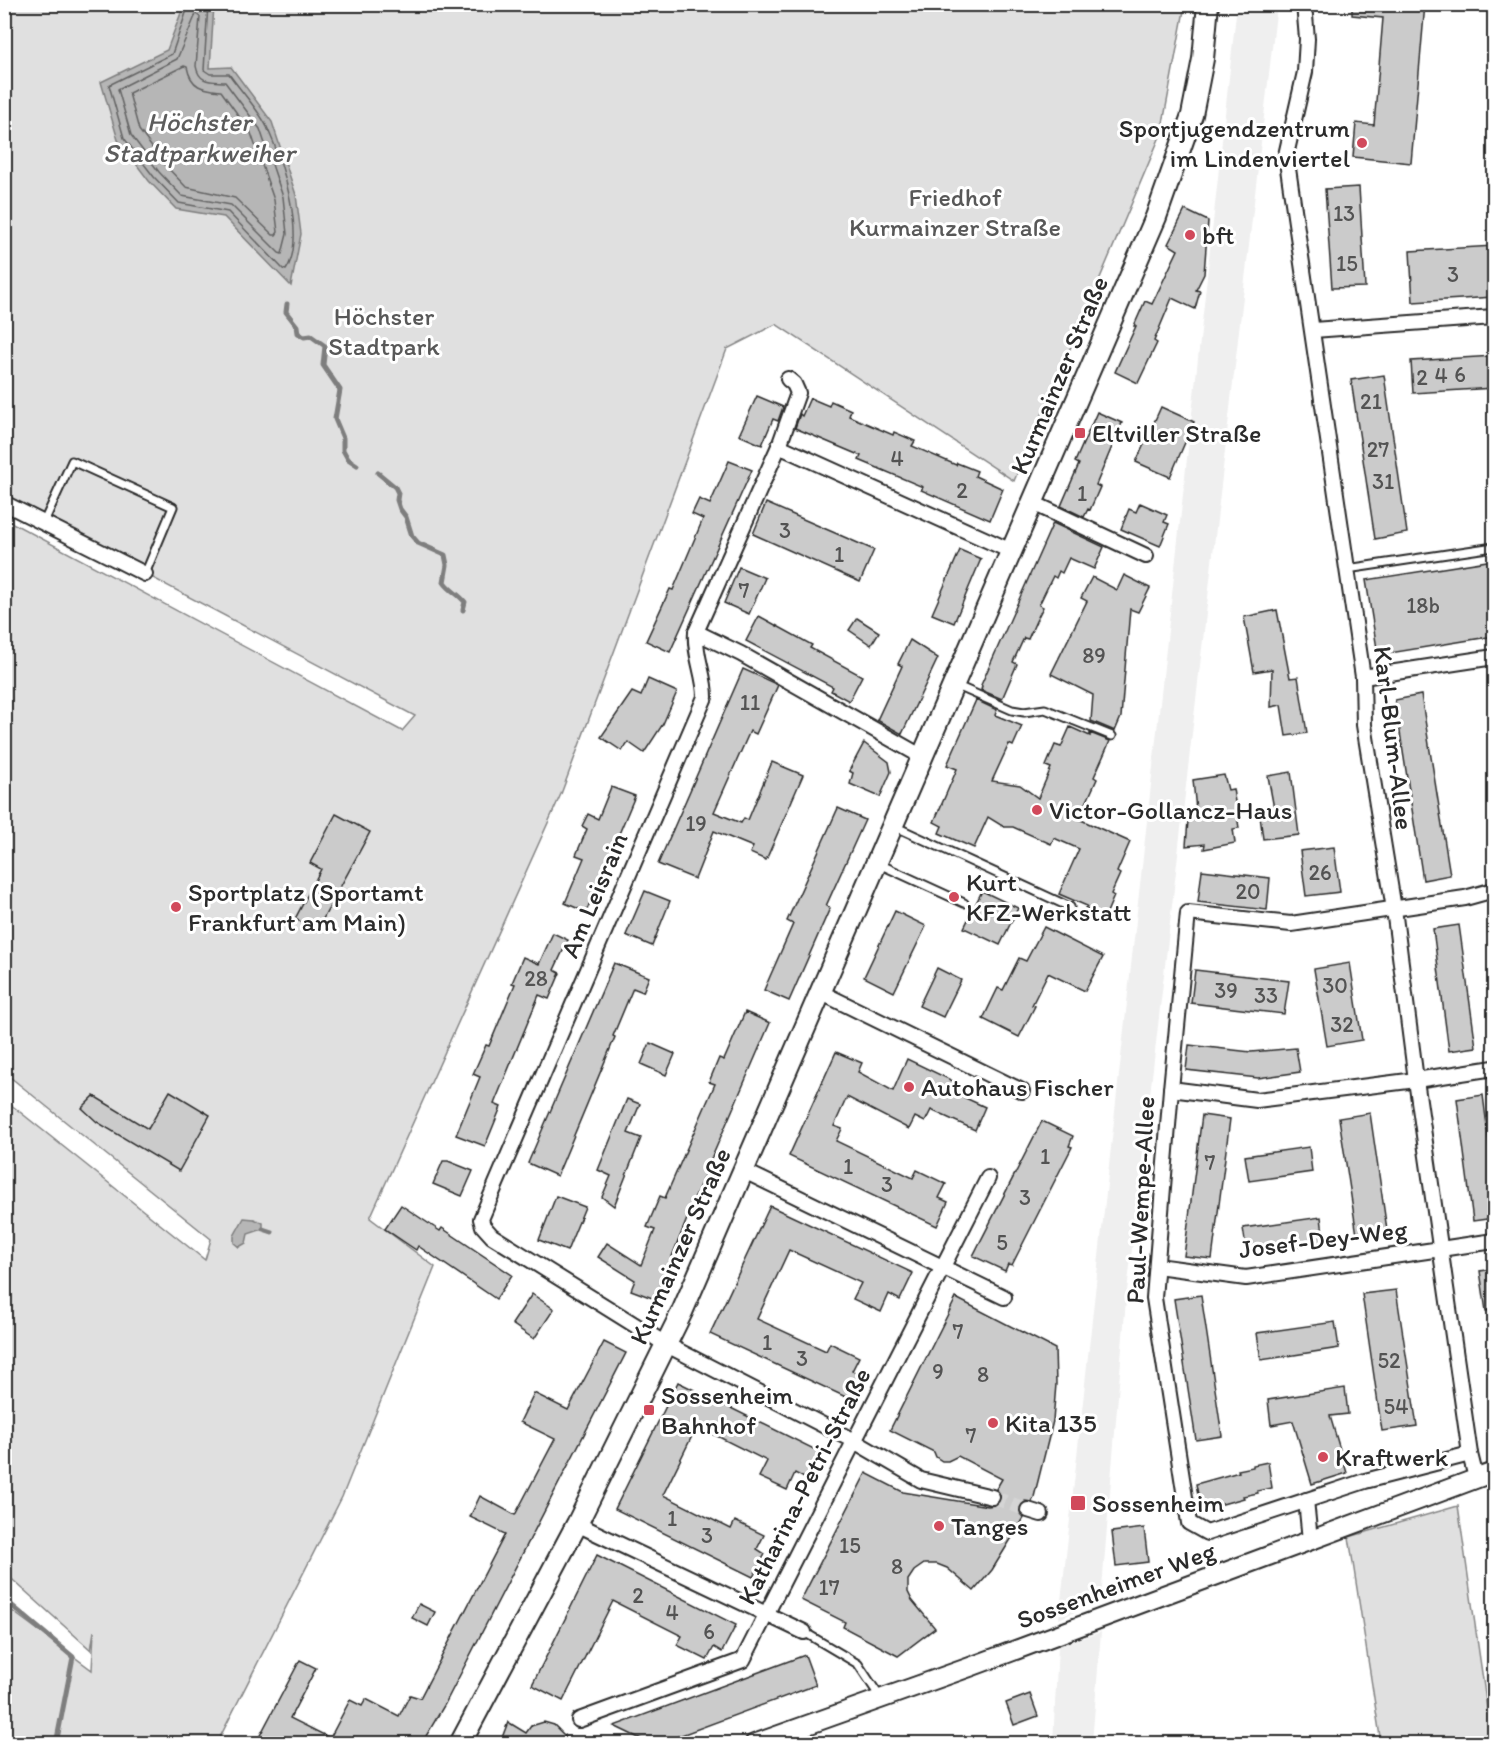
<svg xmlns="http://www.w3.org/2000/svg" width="1499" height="1748" viewBox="0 0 1499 1748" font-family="Itim,sans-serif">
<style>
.built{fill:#efefef}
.green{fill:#e0e0e0;stroke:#868686;stroke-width:1.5}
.water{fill:#b6b6b6;stroke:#7e7e7e;stroke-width:1.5}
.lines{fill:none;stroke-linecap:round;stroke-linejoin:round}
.shore{stroke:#636363;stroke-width:1.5}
.stream{stroke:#7e7e7e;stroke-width:5}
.building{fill:#cbcbcb;stroke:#2b2b2b;stroke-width:1.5}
.minor-tunnel{stroke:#d5d5d5;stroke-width:14;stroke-dasharray:14 7;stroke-linecap:butt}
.service-casing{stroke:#2b2b2b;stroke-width:11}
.minor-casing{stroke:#2b2b2b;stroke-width:18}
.tertiary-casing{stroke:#2b2b2b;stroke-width:22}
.secondary-casing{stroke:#2b2b2b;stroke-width:24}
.service{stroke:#fff;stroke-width:7}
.minor{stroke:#fff;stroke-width:14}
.tertiary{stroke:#fff;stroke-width:18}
.secondary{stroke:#fff;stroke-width:20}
.poi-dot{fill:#d1495b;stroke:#fff;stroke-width:2}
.labels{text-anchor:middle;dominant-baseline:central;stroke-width:6;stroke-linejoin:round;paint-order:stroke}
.number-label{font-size:22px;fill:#535353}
.poi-label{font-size:26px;fill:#2b2b2b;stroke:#fff;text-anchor:start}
.park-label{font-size:26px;fill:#585858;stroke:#fff}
.street-label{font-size:26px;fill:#2b2b2b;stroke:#fff}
.water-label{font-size:27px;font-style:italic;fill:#5c5c5c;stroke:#fff}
</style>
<rect width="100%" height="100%" fill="#fff"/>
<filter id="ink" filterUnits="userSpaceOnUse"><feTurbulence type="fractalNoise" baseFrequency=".0167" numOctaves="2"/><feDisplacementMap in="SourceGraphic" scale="12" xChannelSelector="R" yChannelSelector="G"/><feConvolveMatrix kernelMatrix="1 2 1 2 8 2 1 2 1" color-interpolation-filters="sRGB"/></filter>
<g filter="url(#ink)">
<g class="built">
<path d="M1237,5H1277L1126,1300L1101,1600L1059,1619Z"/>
<path d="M1101,1632L1092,1743H1053L1058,1646Z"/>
</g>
<g class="green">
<path d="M5,5H1185L1161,134L1014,481L776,324L727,349L561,794L370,1218L435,1267L342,1497L217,1743H5L4,1605L92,1670L94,1631L91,1650L5,1573V1100L205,1260L211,1239L5,1073V519L402,731L415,716L5,500Z"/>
<path d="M1458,1506L1492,1743H1381L1349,1537Z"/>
</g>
<g class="water">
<path d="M184,5H214L210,68L231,67L272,122L296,195L301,234L291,286L224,217L176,209L149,181L118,140L101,82L167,50Z"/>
<path d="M244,1218L254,1219L263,1223V1229L248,1234L246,1243L239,1247L234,1243V1236Z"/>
</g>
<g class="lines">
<g class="shore">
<path d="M189,4L172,54L109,85L124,138L154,177L179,203L228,212L283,269L286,270C307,238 282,160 267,127C259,110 240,90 229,74H210L204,70L208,4"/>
<path d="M196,14L200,17L196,66C199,84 212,81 225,82L260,129L283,197L287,234L282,254L279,253L231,205L182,196L159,172L131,135L118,89L177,59Z"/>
<path d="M184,66L187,67C191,88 203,89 221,91L251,133L274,200L278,232L276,235H273L235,198L186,187L166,166L139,130L129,93Z"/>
</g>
<g class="stream">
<path d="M287,304L286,312L297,326L298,333L304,337L311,336L325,346L323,365L340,390L335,419L343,438V450L348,459L357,465"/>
<path d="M378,473L395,487L398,493L397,500L400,509L406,517L412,536L418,543L445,555L447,565L444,582C450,591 458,593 465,602L463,610"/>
<path d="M263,1229L272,1232"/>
<path d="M4,1599L73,1657L56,1744"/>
</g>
</g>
<g class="building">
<path d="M1352,4H1425L1411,163L1353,157L1356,123L1374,125L1383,18L1352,15Z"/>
<path d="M1359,187L1365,287L1332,288L1325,189Z"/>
<path d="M1185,210L1208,221L1204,274L1196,290L1200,291L1195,309L1172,298L1154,341L1157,343L1138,383L1115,372L1136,326H1134L1145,301L1152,304L1178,250L1168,244Z"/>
<path d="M1494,246V297L1413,302L1410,251Z"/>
<path d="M1494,356V388L1413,393L1411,361Z"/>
<path d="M1384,375L1407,533L1375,539L1351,380Z"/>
<path d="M757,396L783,407L778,421L773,419L762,445L739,435Z"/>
<path d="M810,398L829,406L831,401L851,410L849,416L893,435L894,432L915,441L912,446L956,465L957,463L977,471L975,476L1003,489L990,520L921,490L923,487L859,460L861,456L795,428L800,414L802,416Z"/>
<path d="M1161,407L1194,422L1170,477L1136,462Z"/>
<path d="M1097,412L1122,423L1096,485L1100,487L1090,510L1088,509L1084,517L1061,506L1079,464L1075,462Z"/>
<path d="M729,461L752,470L670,652L646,641L670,589L673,590L703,519L692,514L699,499L710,504Z"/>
<path d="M766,503L874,550L860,582L753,534Z"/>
<path d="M1140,503L1167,515L1164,522L1169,524L1160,546L1121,529L1129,509L1136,512Z"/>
<path d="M1053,523L1104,547L1094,569L1069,558L1062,573L1059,571L1056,578L1053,576L1039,605L1043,607L1036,621L1028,639L1024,638L1013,662L1017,664L1002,699L981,690L982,686L981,685Z"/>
<path d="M960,550L981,559L954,623L932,614Z"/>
<path d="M1494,560V636L1378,655L1366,580Z"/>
<path d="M739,567L765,578L749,614L724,603Z"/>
<path d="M1124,575L1150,588L1138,612L1130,609L1121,717L1115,731L1091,721L1093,695L1051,674L1087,601L1081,598L1092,577L1117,590Z"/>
<path d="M1277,610L1290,678L1298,677L1307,733L1286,736L1281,705L1271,707L1272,669L1254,672L1244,617Z"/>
<path d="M759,616L812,645L810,648L862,676L849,701L831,691L833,687L746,641Z"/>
<path d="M857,618L879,632L871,645L849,630Z"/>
<path d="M910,640L938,658L902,734L877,720L902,666L898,664Z"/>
<path d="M743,669L778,685L756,734L750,731L714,812L741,823L744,818L748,820L772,762L803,775L766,860L750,853L753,847L714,831L695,879L658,864Z"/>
<path d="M648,679L677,692L663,724L644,753L628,742L622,751L601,737L632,692L641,696Z"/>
<path d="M1421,695L1450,875L1423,880L1395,700Z"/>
<path d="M976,700L997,710L995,715L1022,726L1013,746L1009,744L992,781L1020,785L1038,798L1051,768L1046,766L1055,745L1061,747L1070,727L1090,736V733L1110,741L1094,777L1097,779L1079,819L1130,842L1117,872L1120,874L1111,894L1114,896L1105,917L1085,908L1087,906L1059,894L1079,849L1054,838L1051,844L1013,827H1004L988,817L974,848L939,833L942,826L934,822L957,769L947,765Z"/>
<path d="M864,743L889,762L891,772L880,797L850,784L853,773L849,771Z"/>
<path d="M1291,772L1299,835L1263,839L1260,816L1275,814L1268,776Z"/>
<path d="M1224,775L1228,790L1233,789L1239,828L1233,829L1235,843L1204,849L1205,844L1186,846L1188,820L1191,819L1190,811L1196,810L1193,780Z"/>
<path d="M611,787L635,796L586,912L565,903L584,858L576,855L587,829L582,826L588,814L598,819Z"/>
<path d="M838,808L865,820L826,906L830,908L789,1001L764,990L793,924L787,921Z"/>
<path d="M336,814L370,832L317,930L295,919L321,869L310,863Z"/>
<path d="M1334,847L1340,892L1306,896L1300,851Z"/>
<path d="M1202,870L1270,878L1267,910L1198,902Z"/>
<path d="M645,891L670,901L652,946L626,935Z"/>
<path d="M982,891L1018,908L1000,945L964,928Z"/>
<path d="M895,911L926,926L894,992L864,977Z"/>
<path d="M1459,925L1476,1047L1449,1051L1433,929Z"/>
<path d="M1044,927L1103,957L1085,991L1048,973L1032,1005L1035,1006L1019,1037L983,1019L998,988L1003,990L1019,958L1026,961Z"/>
<path d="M553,933L568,940L554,970L560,973L549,999L539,995L494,1104L501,1107L485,1146L456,1135L480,1077L473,1074L486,1045L489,1046L515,984L512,983L523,957L539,964Z"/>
<path d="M614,963L649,977L643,992L633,988L613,1036L615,1037L557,1176L528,1163Z"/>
<path d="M1350,963L1362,1040L1327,1046L1314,969Z"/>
<path d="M937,968L961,980L943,1017L919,1006Z"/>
<path d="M1195,970L1289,981L1284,1014L1191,1003Z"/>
<path d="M745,1012L770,1023L690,1208L691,1209L655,1299L631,1290L635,1280L598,1257L607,1243L641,1265L655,1230L647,1227L660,1196L665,1198L715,1084L709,1082L719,1058L724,1060Z"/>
<path d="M650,1043L675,1054L666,1075L641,1064Z"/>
<path d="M1189,1045L1251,1052L1296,1048L1300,1072L1258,1078L1186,1070Z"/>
<path d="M836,1052L862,1063L858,1072L893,1091L907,1059L955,1082L950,1091L985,1107L975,1130L931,1110L925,1122L915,1117L909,1129L847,1097L834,1126L842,1129L836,1141L913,1178L917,1170L946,1184L939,1198L948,1202L937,1226L789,1156Z"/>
<path d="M170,1091L210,1115L179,1171L97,1122L82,1108L94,1096L148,1129Z"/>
<path d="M1483,1095L1494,1182V1218L1473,1221L1457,1099Z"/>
<path d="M627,1099L640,1104L628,1133L641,1138L614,1206L602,1197L611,1176L598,1170Z"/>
<path d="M1370,1113L1387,1230L1357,1235L1339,1118Z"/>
<path d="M1202,1115L1230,1119L1212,1259L1184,1256Z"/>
<path d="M1042,1121L1073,1136L1069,1146L1072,1147L1012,1265L1008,1264L1005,1271L973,1256Z"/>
<path d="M1309,1147L1312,1172L1249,1181L1245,1156Z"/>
<path d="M443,1161H448L473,1171L462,1196L433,1184Z"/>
<path d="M556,1196L585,1207L567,1251L539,1240Z"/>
<path d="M401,1205L440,1231L442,1228L512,1275L496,1299L418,1246L416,1250L385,1229Z"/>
<path d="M770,1206L913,1273L900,1300L889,1294L881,1312L853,1299L861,1283L789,1250L757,1319L826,1351L830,1343L859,1357L852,1371L861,1375L850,1399L710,1334Z"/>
<path d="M1321,1217L1324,1242L1247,1253L1243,1228Z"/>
<path d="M1494,1269V1310L1486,1311L1480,1271Z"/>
<path d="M1396,1290L1417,1426L1382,1431L1362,1294Z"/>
<path d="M532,1294L554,1309L534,1339L512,1324Z"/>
<path d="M1201,1295L1222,1436L1196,1440L1174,1299Z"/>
<path d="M956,1298L1055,1349L1056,1384L1053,1421L1034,1497L1032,1502L1025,1501L1019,1508V1513L1024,1518L992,1570L974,1591L947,1568L937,1564H924L914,1571L908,1580V1592L912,1600L935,1628L898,1656L843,1627L845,1622L801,1600L866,1473L903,1492L988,1506L995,1505L1001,1500L1000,1494L996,1489L1002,1479L958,1456L948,1461H942L936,1457L934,1452L890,1430Z"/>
<path d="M1335,1322L1339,1348L1261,1360L1257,1333Z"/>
<path d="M604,1342L626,1353L445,1704L422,1743H256L300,1660L316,1668L290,1718L330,1738L350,1700L362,1706L366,1699L399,1716L410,1695L420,1698L505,1534L470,1517L480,1496L515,1515L555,1439L520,1422L534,1393L568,1410Z"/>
<path d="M678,1382L820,1452L806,1479L795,1473L787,1490L759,1477L767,1461L697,1426L663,1495L731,1529L735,1521L764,1535L757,1549L765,1554L753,1577L615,1509Z"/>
<path d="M1345,1388L1348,1414L1330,1416L1347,1473L1312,1484L1293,1421L1271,1425L1268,1400Z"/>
<path d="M1268,1462L1272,1488L1257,1491L1258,1493L1243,1496L1244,1498L1201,1510L1196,1484L1239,1472L1238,1470L1253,1467V1465Z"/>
<path d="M1144,1528L1148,1562L1116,1566L1112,1532Z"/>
<path d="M597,1555L736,1625L722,1652L714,1647L707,1660L677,1645L682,1636L613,1601L563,1701L532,1685Z"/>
<path d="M419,1604L435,1612L428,1626L412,1618Z"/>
<path d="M805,1655L816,1685L660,1743H640L641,1739L614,1726Z"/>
<path d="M1030,1694L1038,1716L1014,1725L1006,1703Z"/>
<path d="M508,1722L526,1733L531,1726L544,1722L554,1725L572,1743H500Z"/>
</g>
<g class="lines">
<path class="minor-tunnel" d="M992,1497L1028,1510"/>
<defs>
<g id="service">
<path d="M43,524L72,461L173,507L145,574"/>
<path d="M1347,569L1494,547"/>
<path d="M955,685L1012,710L1024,712L1045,709L1112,736"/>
<path d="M894,826L1070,907"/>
<path d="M879,864L964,903"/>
<path d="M804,1632L858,1664L880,1697"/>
</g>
<g id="minor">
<path d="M1304,4L1307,39L1305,72L1286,155L1363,677L1364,725L1394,909L1416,1080L1470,1454L1476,1478"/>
<path d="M1313,330L1494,317"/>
<path d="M788,379L794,384L798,393L779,446L696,632C694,655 705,675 705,697L481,1219L483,1226L492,1236L667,1345L854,1441L921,1480L992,1497"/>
<path d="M779,446L1011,551"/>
<path d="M4,503L145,574"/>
<path d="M1033,503L1146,556"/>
<path d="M696,632L741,654L921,756"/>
<path d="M1363,677L1494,657"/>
<path d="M820,992L1022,1091"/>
<path d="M1171,1089L1257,1100L1416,1080L1494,1068"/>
<path d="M742,1170L1004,1297"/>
<path d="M1157,1266L1246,1278L1494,1241"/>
<path d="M1470,1454L1365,1481L1207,1533L1189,1523L1154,1298L1171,1089L1188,913L1291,924L1465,898L1494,890"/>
<path d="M1306,1500L1310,1540"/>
<path d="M1028,1510L1041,1514"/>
<path d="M577,1524L804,1632"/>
<path d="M579,1720L743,1660L988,1178"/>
</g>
<path id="tertiary" d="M754,1744L970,1667L1494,1472"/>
<path id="secondary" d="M460,1744L577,1524L682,1312L1156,217L1192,115L1203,59L1208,4"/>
</defs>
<use href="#service" class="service-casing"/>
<use href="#minor" class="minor-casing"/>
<use href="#tertiary" class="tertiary-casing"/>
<use href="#secondary" class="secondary-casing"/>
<use href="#service" class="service"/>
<use href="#minor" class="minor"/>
<use href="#tertiary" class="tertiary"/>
<use href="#secondary" class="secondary"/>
</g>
</g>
<g class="poi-dot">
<circle cx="1362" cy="143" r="6"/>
<circle cx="1190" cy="235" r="6"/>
<rect x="1074" y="427" width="12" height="12" rx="3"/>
<circle cx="1037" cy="810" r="6"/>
<circle cx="954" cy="897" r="6"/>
<circle cx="176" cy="907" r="6"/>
<circle cx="909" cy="1087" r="6"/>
<rect x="643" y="1404" width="12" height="12" rx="3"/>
<circle cx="993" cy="1423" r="6"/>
<circle cx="1323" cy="1457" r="6"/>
<rect x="1070" y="1495" width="16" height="16" rx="3"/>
<circle cx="939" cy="1526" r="6"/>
</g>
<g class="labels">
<g class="number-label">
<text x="1344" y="213">13</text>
<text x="1347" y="263">15</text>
<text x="1453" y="274">3</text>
<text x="1460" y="374">6</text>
<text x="1441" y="375">4</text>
<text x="1422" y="377">2</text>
<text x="1371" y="401">21</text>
<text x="1378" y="449">27</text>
<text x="897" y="458">4</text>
<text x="1383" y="481">31</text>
<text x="962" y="490">2</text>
<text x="1082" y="493">1</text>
<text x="785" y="530">3</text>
<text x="839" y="554">1</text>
<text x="744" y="590">7</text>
<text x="1423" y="605">18b</text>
<text x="1094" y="655">89</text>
<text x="750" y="702">11</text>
<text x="696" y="823">19</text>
<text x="1320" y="872">26</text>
<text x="1248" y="891">20</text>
<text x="536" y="978">28</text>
<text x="1335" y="985">30</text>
<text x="1226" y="990">39</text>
<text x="1266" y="995">33</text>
<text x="1342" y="1024">32</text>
<text x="1045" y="1156">1</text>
<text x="1210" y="1162">7</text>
<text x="848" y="1166">1</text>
<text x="887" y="1184">3</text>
<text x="1025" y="1197">3</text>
<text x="1002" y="1242">5</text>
<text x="958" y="1331">7</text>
<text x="767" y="1342">1</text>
<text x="802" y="1358">3</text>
<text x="1389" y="1360">52</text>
<text x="938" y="1371">9</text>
<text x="983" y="1374">8</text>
<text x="1396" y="1406">54</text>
<text x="971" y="1435">7</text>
<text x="672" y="1518">1</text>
<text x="707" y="1535">3</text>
<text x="850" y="1545">15</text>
<text x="897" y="1566">8</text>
<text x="829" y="1587">17</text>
<text x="638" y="1595">2</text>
<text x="672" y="1612">4</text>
<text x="709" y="1631">6</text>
</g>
<g class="poi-label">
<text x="1350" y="128" text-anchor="end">Sportjugendzentrum<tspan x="1350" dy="30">im Lindenviertel</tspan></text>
<text x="1202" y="235">bft</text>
<text x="1092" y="433">Eltviller Straße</text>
<text x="1049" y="810">Victor-Gollancz-Haus</text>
<text x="966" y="882">Kurt<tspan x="966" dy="30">KFZ-Werkstatt</tspan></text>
<text x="188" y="892">Sportplatz (Sportamt<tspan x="188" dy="30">Frankfurt am Main)</tspan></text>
<text x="921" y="1087">Autohaus Fischer</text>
<text x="661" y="1395">Sossenheim<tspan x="661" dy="30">Bahnhof</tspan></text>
<text x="1005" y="1423">Kita 135</text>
<text x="1335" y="1457">Kraftwerk</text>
<text x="1092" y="1503">Sossenheim</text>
<text x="951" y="1526">Tanges</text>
</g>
<g class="park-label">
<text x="955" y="197">Friedhof<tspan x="955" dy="30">Kurmainzer Straße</tspan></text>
<text x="384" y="316">Höchster<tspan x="384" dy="30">Stadtpark</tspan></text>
</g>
<g class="street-label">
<text transform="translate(1059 375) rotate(-67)">Kurmainzer Straße</text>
<text transform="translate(1394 738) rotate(83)">Karl-Blum-Allee</text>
<text transform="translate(594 895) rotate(-67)">Am Leisrain</text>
<text transform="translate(1140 1200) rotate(-87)">Paul-Wempe-Allee</text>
<text transform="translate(1323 1239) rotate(-7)">Josef-Dey-Weg</text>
<text transform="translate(680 1246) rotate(-66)">Kurmainzer Straße</text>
<text transform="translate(804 1486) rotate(-63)">Katharina-Petri-Straße</text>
<text transform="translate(1116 1585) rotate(-20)">Sossenheimer Weg</text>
</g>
<g class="water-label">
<text x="199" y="121">Höchster<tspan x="199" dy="31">Stadtparkweiher</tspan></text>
</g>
</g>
<rect width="1499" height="1748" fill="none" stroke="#fff" stroke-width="24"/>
<rect x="12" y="12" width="1475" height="1724" fill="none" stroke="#2b2b2b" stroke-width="2" filter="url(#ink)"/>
</svg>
